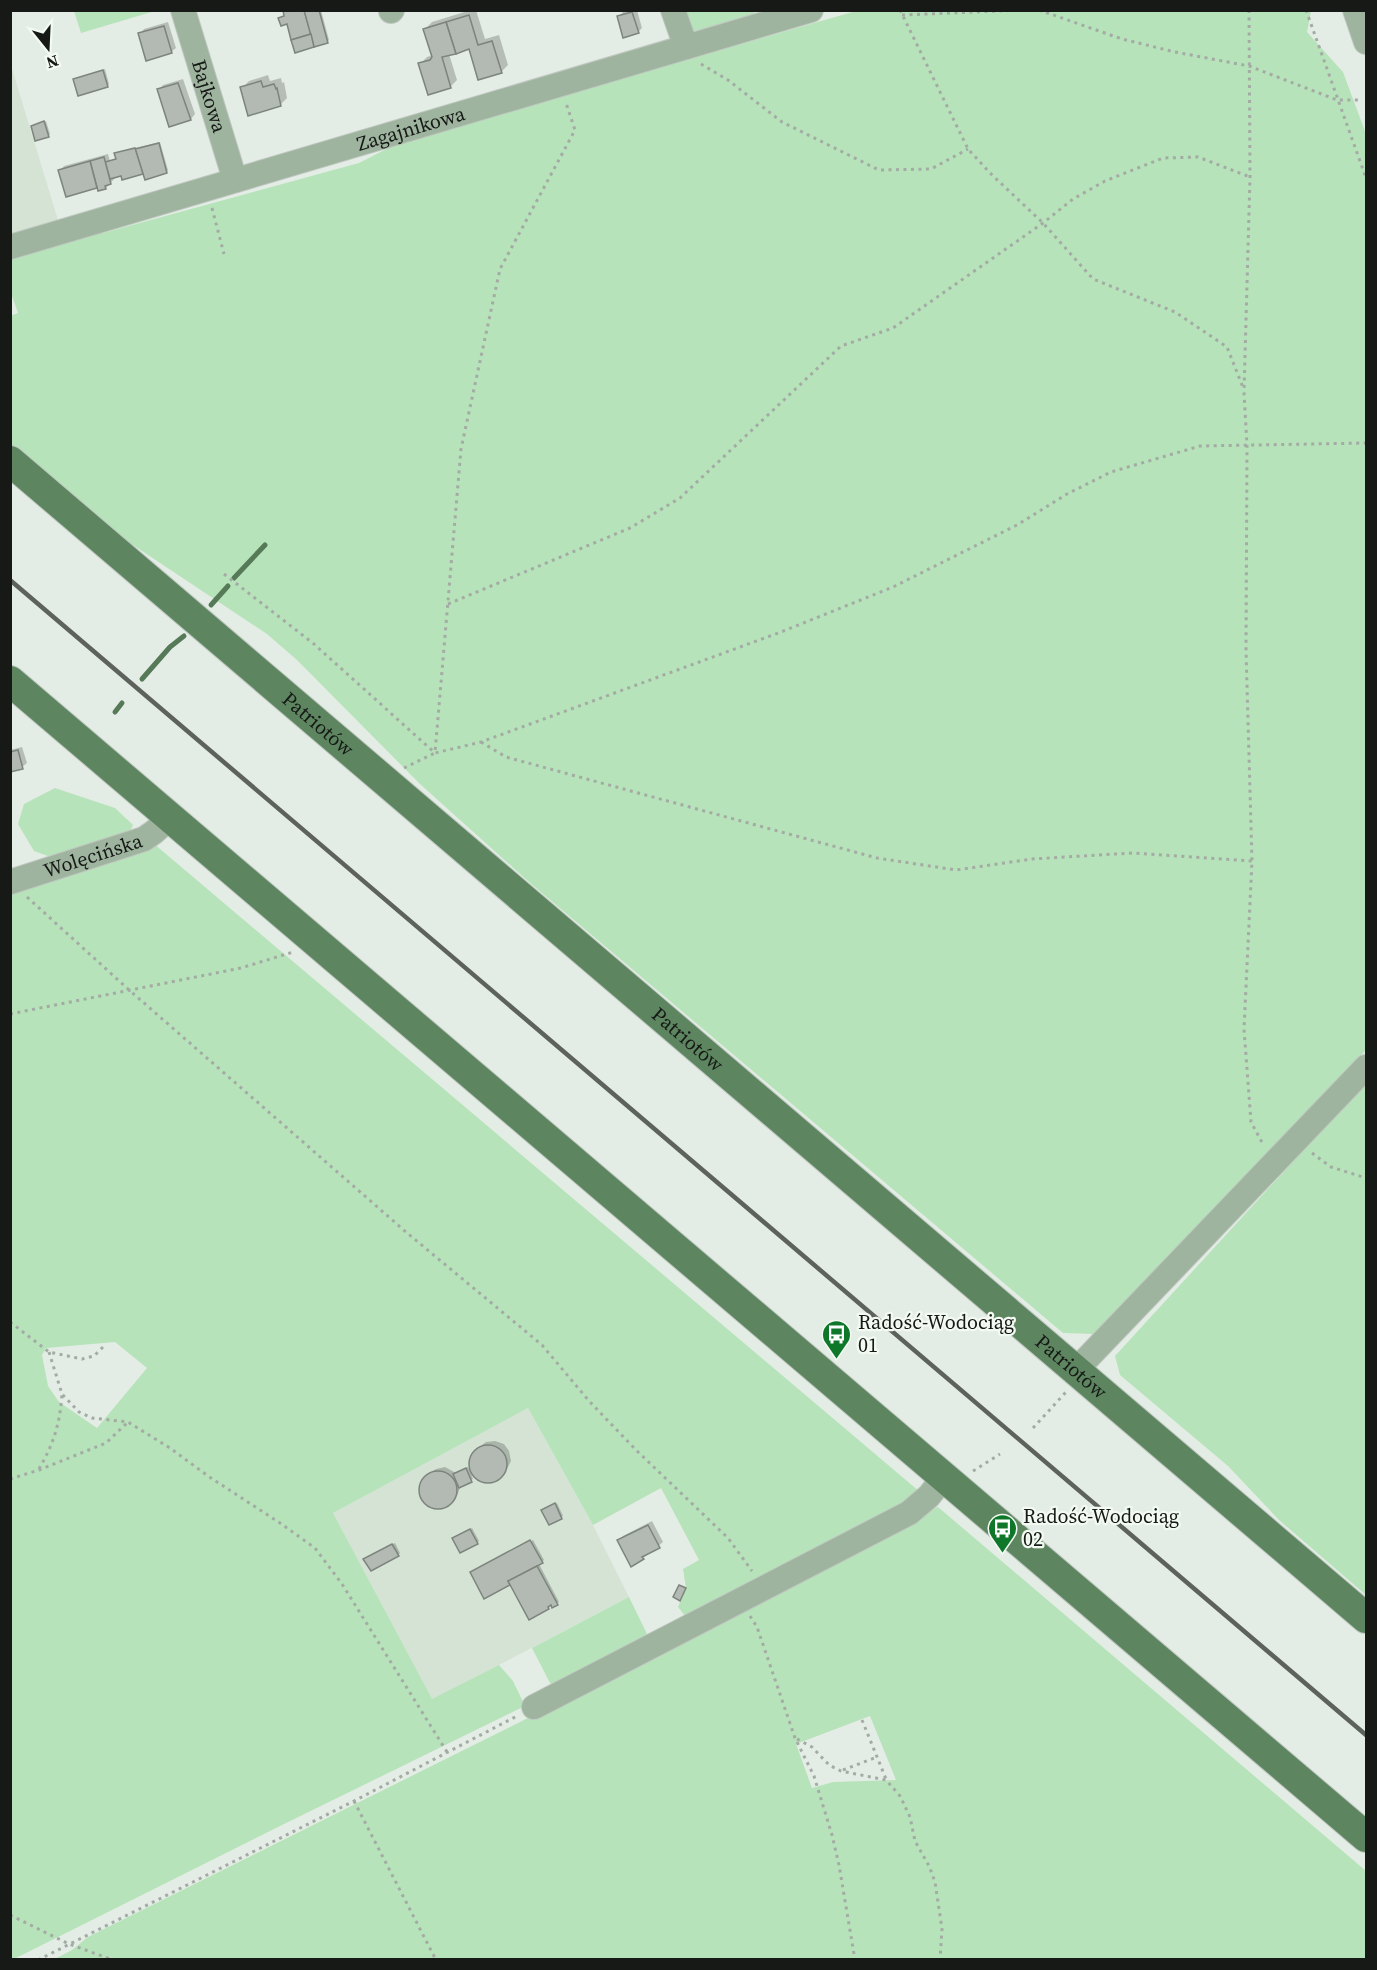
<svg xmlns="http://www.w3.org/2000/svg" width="1377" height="1970" viewBox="0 0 1377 1970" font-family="'Source Serif 4',serif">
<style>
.built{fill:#d5e3d5}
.green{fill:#b6e3b9;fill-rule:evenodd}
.shadow{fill:#0003}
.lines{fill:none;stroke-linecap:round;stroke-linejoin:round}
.stream{stroke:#567a58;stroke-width:5}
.building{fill:#b2bab3;stroke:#7d847d;stroke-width:1.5}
.minor-casing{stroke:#bfc7c0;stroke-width:26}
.major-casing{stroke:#bfc7c0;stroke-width:32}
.path{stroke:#a4aba5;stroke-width:3;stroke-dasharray:3 4.5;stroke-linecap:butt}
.minor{stroke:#9eb49f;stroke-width:24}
.major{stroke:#5d8660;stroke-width:30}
.rail{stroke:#5d625d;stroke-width:4.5}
.labels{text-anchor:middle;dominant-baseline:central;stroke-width:4.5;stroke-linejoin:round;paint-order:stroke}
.street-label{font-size:20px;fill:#161916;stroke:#f2faf2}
.poi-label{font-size:20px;fill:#161916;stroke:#f2faf2;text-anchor:start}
</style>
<rect width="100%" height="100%" fill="#e4ede5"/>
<g class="built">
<path d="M10,62L58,220L11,234H10Z"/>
<path d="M528,1408L593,1525L629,1597L432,1700L333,1513Z"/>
</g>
<g class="green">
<path d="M74,11V10L155,11L81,33Z"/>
<path d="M681,11H754L755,14L690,32Z"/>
<path d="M856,11H1311L1307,32L1343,72L1366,134V1050L1094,1334L1063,1333L529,882L420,784L297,660L267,634L127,541L11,448L10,316L18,313L11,293V255L99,229L103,233L359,163L398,143Z"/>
<path d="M55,788L115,808L133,825L128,836L48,856L34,851L18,824L24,804Z"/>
<path d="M153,843L920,1492L917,1496L686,1617L678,1607L686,1588L683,1569L699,1560L661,1488L593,1525L528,1408L333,1513L432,1699L499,1665L513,1681L525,1706L282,1825L14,1959L11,1960V887ZM115,1342L147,1368L97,1428L59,1402L48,1386L42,1355L46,1348Z"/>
<path d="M1366,1082V1595L1279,1520L1228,1466L1120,1375L1115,1356Z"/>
<path d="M938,1507L1366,1871V1959L53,1960L72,1950L88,1937L530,1717L923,1513ZM870,1716L896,1780L833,1782L812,1788L796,1744Z"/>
<path d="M629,1597L647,1634V1643L559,1689L550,1683L532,1648Z"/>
</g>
<g class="shadow">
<path d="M284,10H321L329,40L327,42L280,18L286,15Z"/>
<path d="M471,10H476L485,39L499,35L508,65L501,72L470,48L449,54L457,80L450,87L420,64L427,57L433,55L425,29L432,22Z"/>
<path d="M629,10H637L642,28L638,32L619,17L623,12Z"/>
<path d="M168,22L176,48L171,52L140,34L144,29Z"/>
<path d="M105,69L109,84L108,85L74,80Z"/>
<path d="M268,75L270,81L281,78L282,83L284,82L287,98L280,105L242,88L249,81Z"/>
<path d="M183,79L195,114L191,119L170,125L159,90L163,85Z"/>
<path d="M46,121L50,134L48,136L33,126Z"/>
<path d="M160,142L168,170L167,172H144L123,178L122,174L114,176L115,178L106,188L98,186L67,195L60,171L64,166L108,154L110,161L117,159L116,154L118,152Z"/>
<path d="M22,747L27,763L22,767L10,771V750Z"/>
<path d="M495,1441L504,1444L509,1451L511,1461L507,1469L502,1474L495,1480L485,1481L477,1478L471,1471L470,1462L473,1453L478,1448L486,1442Z"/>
<path d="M445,1467L456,1473L468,1467L473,1479L461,1485L457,1496L445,1507L436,1508L427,1505L421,1497L420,1488L423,1480L428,1475L436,1469Z"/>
<path d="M557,1503L563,1516L549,1523L544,1509Z"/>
<path d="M652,1521L663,1542L643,1558L619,1541L623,1536Z"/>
<path d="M472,1528L479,1541L477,1543L456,1537Z"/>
<path d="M533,1540L544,1560L539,1564L559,1602L548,1608L511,1583L484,1597L473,1571Z"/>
<path d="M395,1543L400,1553L398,1555L367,1557Z"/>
</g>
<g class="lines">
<g class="stream">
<path d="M234,578L265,545"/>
<path d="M211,605L228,586"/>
<path d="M142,679L170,647L184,636"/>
<path d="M115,712L122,703"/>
</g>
</g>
<g class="building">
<path d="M283,10H304L311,34L291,40L287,24L281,26L278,18L284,16Z"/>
<path d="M304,10H319L328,43L314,47Z"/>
<path d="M632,12L639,33L623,38L617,16Z"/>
<path d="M469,15L478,45L492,41L502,73L478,80L469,49L456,54L446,22Z"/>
<path d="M446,22L456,54L442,57L451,88L428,95L418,63L430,60L432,57L423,29Z"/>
<path d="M164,26L172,53L146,61L138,33Z"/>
<path d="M311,34L314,47L295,53L291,40Z"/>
<path d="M103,70L108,87L78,96L73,79Z"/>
<path d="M261,81L263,87L274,84L276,89L277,88L281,106L248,116L240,87Z"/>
<path d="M178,83L191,120L169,127L157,89Z"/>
<path d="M44,121L49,137L35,141L31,126Z"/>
<path d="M159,143L167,173L145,180L135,149Z"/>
<path d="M135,148L143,174L122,180L121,176L110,179L105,162L116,159L114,153Z"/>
<path d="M104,157L111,184L105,186L106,189L98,191L90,161Z"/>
<path d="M90,161L97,188L66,197L58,170Z"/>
<path d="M18,750L23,769L10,772V752Z"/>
<circle cx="488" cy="1464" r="19"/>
<path d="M466,1468L472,1482L459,1488L453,1474Z"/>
<circle cx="438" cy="1490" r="19"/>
<path d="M555,1503L562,1519L549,1525L541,1510Z"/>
<path d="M648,1525L660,1548L642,1557L644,1559L631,1567L617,1540Z"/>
<path d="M470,1529L478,1544L460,1553L452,1538Z"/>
<path d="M530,1540L543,1563L508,1581L510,1585L484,1599L470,1572Z"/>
<path d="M392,1544L399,1556L371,1571L363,1559Z"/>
<path d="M537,1566L558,1605L552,1608L551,1605L548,1607L549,1609L529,1620L508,1581Z"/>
<path d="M679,1585L686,1588L680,1601L673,1597Z"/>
</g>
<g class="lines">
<defs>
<g id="minor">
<path id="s1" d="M183,10L235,180"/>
<path d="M673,10L686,47"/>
<path d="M1355,10L1366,42"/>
<path d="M391,11L392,10"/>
<path id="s2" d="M10,247L811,10"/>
<path id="s3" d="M10,882L144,839L154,832L170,818"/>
<path d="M1076,1370L1366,1067"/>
<path d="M534,1707L909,1513L929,1496L944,1477"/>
</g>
<g id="major">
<path id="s4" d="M10,461L1366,1618"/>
<path d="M10,681L1366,1837"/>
</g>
</defs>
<use href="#minor" class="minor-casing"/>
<use href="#major" class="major-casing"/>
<g class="path">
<path d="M900,10L968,149L990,173L1043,223L1093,279L1175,312L1227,347L1244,390"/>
<path d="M1039,10L1122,39L1175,52L1249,66L1337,100H1361"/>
<path d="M1249,10L1250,177L1244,392L1247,446L1246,650L1252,861L1244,1029L1251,1122L1264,1146"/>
<path d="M1306,10L1366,178"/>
<path d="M902,15L1023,10"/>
<path d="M701,64L728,80L782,122L879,170L931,169L968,149"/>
<path d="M212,208L224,254"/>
<path d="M224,574L314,644L435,753L481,742L781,632L893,587L1017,525L1067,494L1111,472L1200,446L1366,443"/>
<path d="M448,604L630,528L680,498L841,346L893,328L1043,223L1073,199L1105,181L1163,158L1198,157L1250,177"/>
<path d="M481,742L506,757L877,858L956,870L1032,859L1132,853L1252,861"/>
<path d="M404,768L435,753L461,449L500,269L575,130L566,103"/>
<path d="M27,897L128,989L406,1232L542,1345L589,1401L636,1450L728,1538L752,1571"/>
<path d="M10,1014L241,968L293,952"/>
<path d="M1312,1153L1331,1167L1366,1178"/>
<path d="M10,1322L49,1352L82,1359L94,1356L103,1347"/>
<path d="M49,1352L62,1394L79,1412L92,1418L128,1422L170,1448L208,1476L280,1523L315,1548L342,1584L447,1752"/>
<path d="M1033,1428L1066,1392"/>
<path d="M39,1469C54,1443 60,1423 62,1394"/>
<path d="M973,1471L1000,1454"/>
<path d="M10,1479L39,1470L106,1443L128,1422"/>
<path d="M750,1616L757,1627L795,1738L814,1776L832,1835L839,1865L855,1960"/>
<path d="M862,1720L886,1779"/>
<path d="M797,1739L812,1747L829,1765L841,1771L886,1780L900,1796L910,1817L915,1841L929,1866L935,1882L942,1929L940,1960"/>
<path d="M843,1770L877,1757"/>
<path d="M354,1801L436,1960"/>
<path d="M10,1915L69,1944L113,1960"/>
<path d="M38,1960L354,1801L517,1716"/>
</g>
<use href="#minor" class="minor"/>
<use href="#major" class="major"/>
<path class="rail" d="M10,580L1366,1735"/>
</g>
<defs>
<symbol id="bus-pin" viewBox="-11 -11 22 30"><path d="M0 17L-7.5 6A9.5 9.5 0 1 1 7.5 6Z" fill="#0e7729" stroke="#f2faf2"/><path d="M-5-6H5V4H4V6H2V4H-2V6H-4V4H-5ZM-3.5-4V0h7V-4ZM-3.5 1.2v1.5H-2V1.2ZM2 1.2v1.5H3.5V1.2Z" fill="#fff"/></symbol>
</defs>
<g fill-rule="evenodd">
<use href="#bus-pin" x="820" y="1318" width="33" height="45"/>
<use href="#bus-pin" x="986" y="1512" width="33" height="45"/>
</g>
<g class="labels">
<g class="street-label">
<text stroke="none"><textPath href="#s1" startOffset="90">Bajkowa</textPath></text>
<text stroke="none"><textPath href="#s2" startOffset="418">Zagajnikowa</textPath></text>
<text stroke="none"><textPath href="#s4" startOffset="405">Patriotów</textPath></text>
<text stroke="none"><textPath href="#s3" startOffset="87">Wolęcińska</textPath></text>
<text stroke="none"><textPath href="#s4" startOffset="891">Patriotów</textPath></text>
<text stroke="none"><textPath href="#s4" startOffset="1395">Patriotów</textPath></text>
</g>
<g class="poi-label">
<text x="858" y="1322">Radość-Wodociąg<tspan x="858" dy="23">01</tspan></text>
<text x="1023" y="1516">Radość-Wodociąg<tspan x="1023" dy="23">02</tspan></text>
</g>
</g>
<rect width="1377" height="1970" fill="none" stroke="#161916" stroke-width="24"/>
<g transform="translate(48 48) rotate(162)" stroke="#f2faf2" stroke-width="4.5" paint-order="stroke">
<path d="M0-4.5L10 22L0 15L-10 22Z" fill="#161916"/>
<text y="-9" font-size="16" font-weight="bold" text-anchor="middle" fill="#161916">N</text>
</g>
</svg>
